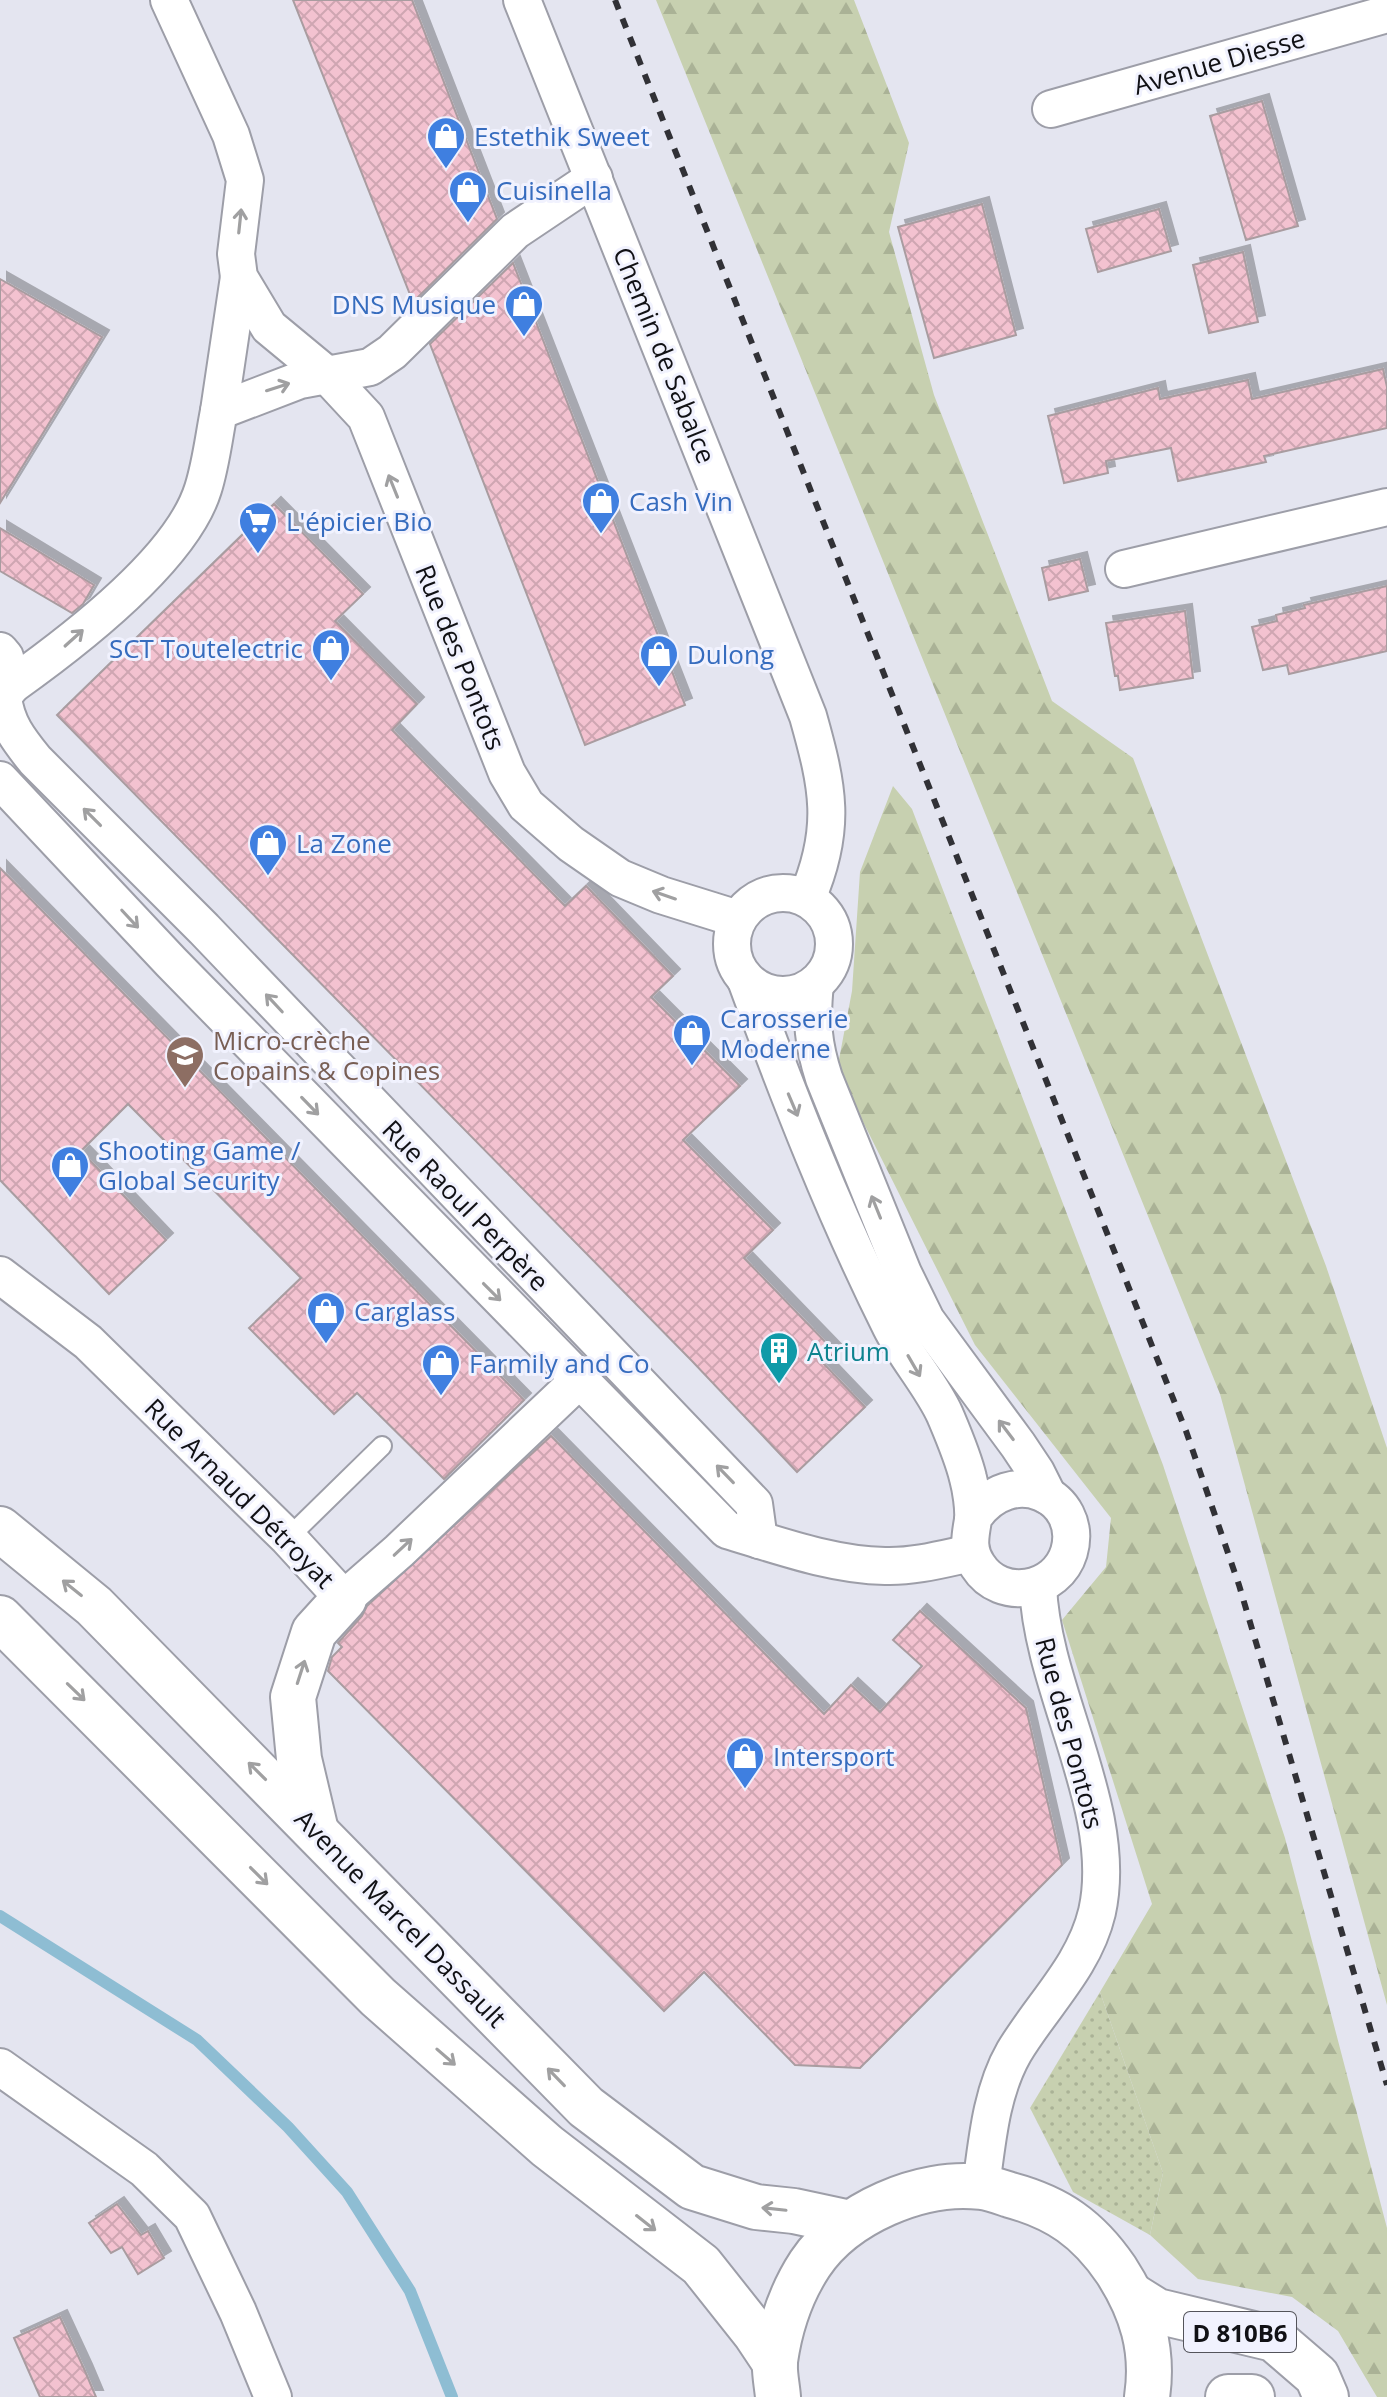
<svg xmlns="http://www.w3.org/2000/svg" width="1387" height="2397" viewBox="0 0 1387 2397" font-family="'Open Sans',sans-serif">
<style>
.grass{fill:url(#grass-dots)}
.forest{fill:url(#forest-firs)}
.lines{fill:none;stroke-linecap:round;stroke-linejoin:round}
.stream{stroke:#8ebdd3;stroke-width:12}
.building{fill:url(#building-cross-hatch);stroke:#a99ca0;stroke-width:2;filter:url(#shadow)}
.service-casing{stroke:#9d9ea8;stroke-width:22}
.minor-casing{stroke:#9d9ea8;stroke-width:40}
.primary-casing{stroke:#9d9ea8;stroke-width:48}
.service{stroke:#fff;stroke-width:18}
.minor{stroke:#fff;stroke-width:36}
.primary{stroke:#fff;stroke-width:44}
.rail{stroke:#313136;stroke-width:6;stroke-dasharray:10 10;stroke-linecap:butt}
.oneway{stroke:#a0a0a1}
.labels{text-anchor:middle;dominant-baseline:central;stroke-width:6;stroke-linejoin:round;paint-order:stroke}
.shield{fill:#f1f2fe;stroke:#54545b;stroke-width:2}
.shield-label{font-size:24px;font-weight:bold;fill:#111115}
.street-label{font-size:26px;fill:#111115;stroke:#f1f2fe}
.shop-label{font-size:26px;fill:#366cbe;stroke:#f1f2fe;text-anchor:start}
.education-label{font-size:26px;fill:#785e54;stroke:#f1f2fe;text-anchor:start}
.culture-label{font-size:26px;fill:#0d838f;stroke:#f1f2fe;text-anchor:start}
</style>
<defs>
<pattern id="grass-dots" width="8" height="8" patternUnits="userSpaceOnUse" patternTransform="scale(2)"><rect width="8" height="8" fill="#c7d0b0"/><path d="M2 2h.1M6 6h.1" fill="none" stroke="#aab296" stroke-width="1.8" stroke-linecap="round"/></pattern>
<pattern id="forest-firs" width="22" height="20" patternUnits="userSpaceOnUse" patternTransform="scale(2)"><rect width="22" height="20" fill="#c7d0b0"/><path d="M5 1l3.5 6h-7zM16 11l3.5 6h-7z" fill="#aab296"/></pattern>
<pattern id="building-cross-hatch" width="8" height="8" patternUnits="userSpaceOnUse" patternTransform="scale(2)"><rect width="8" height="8" fill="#f3c2d0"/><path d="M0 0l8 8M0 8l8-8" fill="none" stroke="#cfa6b2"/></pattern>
<filter id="shadow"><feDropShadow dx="7" dy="-7" stdDeviation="0" flood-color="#0004"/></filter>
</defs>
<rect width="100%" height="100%" fill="#e4e5f0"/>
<path class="grass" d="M1100,1992L1163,2173L1150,2235L1073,2192L1030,2108Z"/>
<g class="forest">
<path d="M656,0H854L909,143L889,232L934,395L1052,701L1133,758L1326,1266L1387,1448V2005L1220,1394Z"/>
<path d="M893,786L912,809L1163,1465L1285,1838L1387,2228V2397H1377L1338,2331L1292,2297L1198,2279L1150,2235L1163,2173L1100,1992L1152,1904L1062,1620L1106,1567L1111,1518L975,1345L837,1070L852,991L860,872Z"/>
</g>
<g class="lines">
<path class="stream" d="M0,1916L197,2040L288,2127L347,2192L410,2291L452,2397"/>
</g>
<g class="building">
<path d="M293,0H412L497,219L413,302Z"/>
<path d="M1262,101L1298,226L1246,240L1210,116Z"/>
<path d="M982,204L1016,335L934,358L898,227Z"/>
<path d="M1159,209L1171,251L1098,272L1086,229Z"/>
<path d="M1243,252L1258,322L1209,333L1193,265Z"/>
<path d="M513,263L685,705L585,745L430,344Z"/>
<path d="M0,279L102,337L0,503Z"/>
<path d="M1383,369L1387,387V428L1264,456L1266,462L1178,481L1171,448L1106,461L1108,473L1064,483L1048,416L1158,388L1160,399L1248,380L1252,399Z"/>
<path d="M274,504L363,594L335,621L417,704L392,730L565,906L586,886L673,976L651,997L740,1086L683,1140L773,1230L744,1258L835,1352L823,1363L865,1407L797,1472L692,1361L57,715Z"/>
<path d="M0,528L94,585L83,604L72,613L0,571Z"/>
<path d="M1080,559L1088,591L1049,600L1042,568Z"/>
<path d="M1387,586V651L1289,674L1287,665L1263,670L1252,627L1277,621L1276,615L1305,608L1304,605Z"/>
<path d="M1185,611L1193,678L1120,690L1118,676H1115L1106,623Z"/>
<path d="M0,868L524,1400L444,1479L357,1393L334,1414L249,1328L301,1278L128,1104L81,1151L166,1240L109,1294L0,1180Z"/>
<path d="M551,1436L824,1714L851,1685L880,1712L922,1666L893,1640L920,1611L1026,1708L1062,1865L860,2068L795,2065L704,1972L664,2011L328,1671L332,1657L342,1647L338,1643L362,1616L367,1606Z"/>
<path d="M117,2204L141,2235L148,2231L164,2258L138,2274L122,2247L111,2253L89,2223Z"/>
<path d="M60,2317L85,2371L96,2397H40L14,2338Z"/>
</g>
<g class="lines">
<defs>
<path id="service" d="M288,1538L382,1446"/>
<g id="minor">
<path d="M169,0L231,135L245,180L236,254L239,277L269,327L327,375L366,417L507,773L526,805L571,844L620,878L661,895L738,919"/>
<path d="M522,0L808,716C828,787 837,828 807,898"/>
<path d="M1051,109L1387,14"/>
<path d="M219,411L239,277"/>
<path d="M1124,569L1387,507"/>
<path d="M0,651L5,657L12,685L0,700"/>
<path d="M12,685C71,643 181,560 203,489C211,464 214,436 219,411L300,380L370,367L392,352L515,231L594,178"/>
<path d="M3,697C6,724 19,740 35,760L204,929L754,1504L759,1540"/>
<path d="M0,780L171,962L727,1530C777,1545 832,1565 885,1566C914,1567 943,1559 971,1553"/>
<circle cx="783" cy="944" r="51"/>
<path d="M746,980C789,1097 835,1215 891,1327C906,1357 932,1386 945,1415C953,1434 963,1457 968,1478C971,1489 974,1508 973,1520C970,1537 967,1550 978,1566C1001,1602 1057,1592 1069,1552C1085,1496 1011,1461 973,1518"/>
<path d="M815,984C811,1021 813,1044 824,1078L903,1273L926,1320L1018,1445L1036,1472L1048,1496"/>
<path d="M0,1275L88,1342L288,1538L344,1599L399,1551L579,1380"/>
<path d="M0,2067L144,2169L192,2216L238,2312L273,2397"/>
<path d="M981,2187C987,2142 991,2092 1014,2052C1042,2005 1084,1967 1097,1912C1120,1809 1042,1692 1038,1586"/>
</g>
<g id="primary">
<path d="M0,1529L94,1606L586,2107L692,2187L756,2207L794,2211L850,2223"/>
<path d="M0,1618L378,1997L547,2146L701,2265L755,2333L775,2363"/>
<path d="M316,1831L299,1759L293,1697L314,1632L344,1599"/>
<path d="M1133,2296L1157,2311L1274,2339L1317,2376L1326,2397"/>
<path d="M778,2397C777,2385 774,2372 775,2361C780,2326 791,2293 810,2264C844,2213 921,2180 981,2187C990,2188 1001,2192 1010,2195C1058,2208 1088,2229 1116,2270C1142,2310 1154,2350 1147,2397"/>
<path d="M1228,2397H1252"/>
</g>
</defs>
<use href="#service" class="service-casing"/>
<use href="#minor" class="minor-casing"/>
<use href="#primary" class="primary-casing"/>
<use href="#service" class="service"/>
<use href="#minor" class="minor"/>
<use href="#primary" class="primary"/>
<path class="rail" d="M615,0L1186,1431L1239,1585L1387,2085"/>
</g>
<defs><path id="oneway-shaft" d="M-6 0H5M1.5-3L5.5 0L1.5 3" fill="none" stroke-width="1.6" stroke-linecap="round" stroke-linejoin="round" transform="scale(2)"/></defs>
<g class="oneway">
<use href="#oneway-shaft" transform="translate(240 221) rotate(-84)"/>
<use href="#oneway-shaft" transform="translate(278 387) rotate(-18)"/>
<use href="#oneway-shaft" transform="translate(393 486) rotate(-112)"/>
<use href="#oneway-shaft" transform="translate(74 638) rotate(-42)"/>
<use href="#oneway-shaft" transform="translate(92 817) rotate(-135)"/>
<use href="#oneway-shaft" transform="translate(664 895) rotate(-161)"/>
<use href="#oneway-shaft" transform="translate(130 919) rotate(47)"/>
<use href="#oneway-shaft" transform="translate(274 1003) rotate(-133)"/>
<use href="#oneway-shaft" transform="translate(793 1105) rotate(67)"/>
<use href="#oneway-shaft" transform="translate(310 1106) rotate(46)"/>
<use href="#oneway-shaft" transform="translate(876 1207) rotate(-112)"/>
<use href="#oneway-shaft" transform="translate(492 1292) rotate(45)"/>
<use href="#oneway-shaft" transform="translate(914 1366) rotate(60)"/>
<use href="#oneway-shaft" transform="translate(1006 1430) rotate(-127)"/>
<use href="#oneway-shaft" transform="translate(725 1474) rotate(-134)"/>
<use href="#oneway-shaft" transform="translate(403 1547) rotate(-43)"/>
<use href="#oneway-shaft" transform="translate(72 1588) rotate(-141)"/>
<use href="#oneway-shaft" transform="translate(301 1672) rotate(-72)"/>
<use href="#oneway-shaft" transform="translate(76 1692) rotate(44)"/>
<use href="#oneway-shaft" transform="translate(257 1771) rotate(-135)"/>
<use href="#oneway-shaft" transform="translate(259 1876) rotate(45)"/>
<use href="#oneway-shaft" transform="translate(446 2057) rotate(41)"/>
<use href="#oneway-shaft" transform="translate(556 2077) rotate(-134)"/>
<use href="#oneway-shaft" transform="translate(774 2209) rotate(-174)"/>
<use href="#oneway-shaft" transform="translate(646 2223) rotate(38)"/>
</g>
<defs>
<symbol id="shop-pin" viewBox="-11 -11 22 30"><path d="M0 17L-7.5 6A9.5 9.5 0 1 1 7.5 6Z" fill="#3f7fe0" stroke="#f1f2fe"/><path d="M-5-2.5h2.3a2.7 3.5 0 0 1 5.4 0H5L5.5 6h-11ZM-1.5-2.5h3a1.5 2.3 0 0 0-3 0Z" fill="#fff"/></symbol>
<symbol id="supermarket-pin" viewBox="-11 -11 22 30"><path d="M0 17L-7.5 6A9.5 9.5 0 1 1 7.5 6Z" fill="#3f7fe0" stroke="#f1f2fe"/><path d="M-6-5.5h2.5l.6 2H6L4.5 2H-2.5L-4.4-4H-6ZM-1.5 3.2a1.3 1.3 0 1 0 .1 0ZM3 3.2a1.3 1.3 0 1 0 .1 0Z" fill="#fff"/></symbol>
<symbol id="school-pin" viewBox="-11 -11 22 30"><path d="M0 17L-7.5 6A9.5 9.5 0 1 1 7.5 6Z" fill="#8d6e63" stroke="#f1f2fe"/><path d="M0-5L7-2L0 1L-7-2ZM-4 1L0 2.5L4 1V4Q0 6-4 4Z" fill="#fff"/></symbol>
<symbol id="building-pin" viewBox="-11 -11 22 30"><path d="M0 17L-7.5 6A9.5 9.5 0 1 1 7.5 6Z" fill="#0f9aa8" stroke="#f1f2fe"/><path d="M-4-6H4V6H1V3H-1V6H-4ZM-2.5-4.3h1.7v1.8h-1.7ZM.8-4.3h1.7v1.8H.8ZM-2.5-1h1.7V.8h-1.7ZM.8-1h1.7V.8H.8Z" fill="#fff"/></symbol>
</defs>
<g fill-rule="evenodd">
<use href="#shop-pin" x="424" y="114" width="44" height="60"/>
<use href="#shop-pin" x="446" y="168" width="44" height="60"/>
<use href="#shop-pin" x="502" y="282" width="44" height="60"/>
<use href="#shop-pin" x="579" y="479" width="44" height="60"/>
<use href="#supermarket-pin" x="236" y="499" width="44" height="60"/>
<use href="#shop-pin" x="309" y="626" width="44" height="60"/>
<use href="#shop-pin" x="637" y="632" width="44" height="60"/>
<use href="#shop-pin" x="246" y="821" width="44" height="60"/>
<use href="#shop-pin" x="670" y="1011" width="44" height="60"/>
<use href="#school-pin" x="163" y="1033" width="44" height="60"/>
<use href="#shop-pin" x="48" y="1143" width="44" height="60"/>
<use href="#shop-pin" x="304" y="1289" width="44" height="60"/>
<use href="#building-pin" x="757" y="1329" width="44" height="60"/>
<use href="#shop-pin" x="419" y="1341" width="44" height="60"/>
<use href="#shop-pin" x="723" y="1734" width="44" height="60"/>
</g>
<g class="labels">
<rect class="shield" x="1184" y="2312" width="112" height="40" rx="6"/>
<g class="shield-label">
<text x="1240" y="2332">D 810B6</text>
</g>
<g class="street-label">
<text transform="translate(1219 61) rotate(-16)">Avenue Diesse</text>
<text transform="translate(665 355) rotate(68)">Chemin de Sabalce</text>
<text transform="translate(461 657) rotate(68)">Rue des Pontots</text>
<text transform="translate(466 1205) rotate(46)">Rue Raoul Perpère</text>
<text transform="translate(240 1493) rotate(45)">Rue Arnaud Détroyat</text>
<text transform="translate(1070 1733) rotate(75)">Rue des Pontots</text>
<text transform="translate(401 1918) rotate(46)">Avenue Marcel Dassault</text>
</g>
<g class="shop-label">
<text x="474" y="136">Estethik Sweet</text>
<text x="496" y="190">Cuisinella</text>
<text x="496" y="304" text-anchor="end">DNS Musique</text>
<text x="629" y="501">Cash Vin</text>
<text x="286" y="521">L'épicier Bio</text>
<text x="303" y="648" text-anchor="end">SCT Toutelectric</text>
<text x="687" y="654">Dulong</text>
<text x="296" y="843">La Zone</text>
<text x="720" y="1018">Carosserie<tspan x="720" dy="30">Moderne</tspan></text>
<text x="98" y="1150">Shooting Game /<tspan x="98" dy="30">Global Security</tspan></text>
<text x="354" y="1311">Carglass</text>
<text x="469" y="1363">Farmily and Co</text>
<text x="773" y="1756">Intersport</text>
</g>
<g class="education-label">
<text x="213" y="1040">Micro-crèche<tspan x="213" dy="30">Copains &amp; Copines</tspan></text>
</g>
<g class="culture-label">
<text x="807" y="1351">Atrium</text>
</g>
</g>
</svg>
